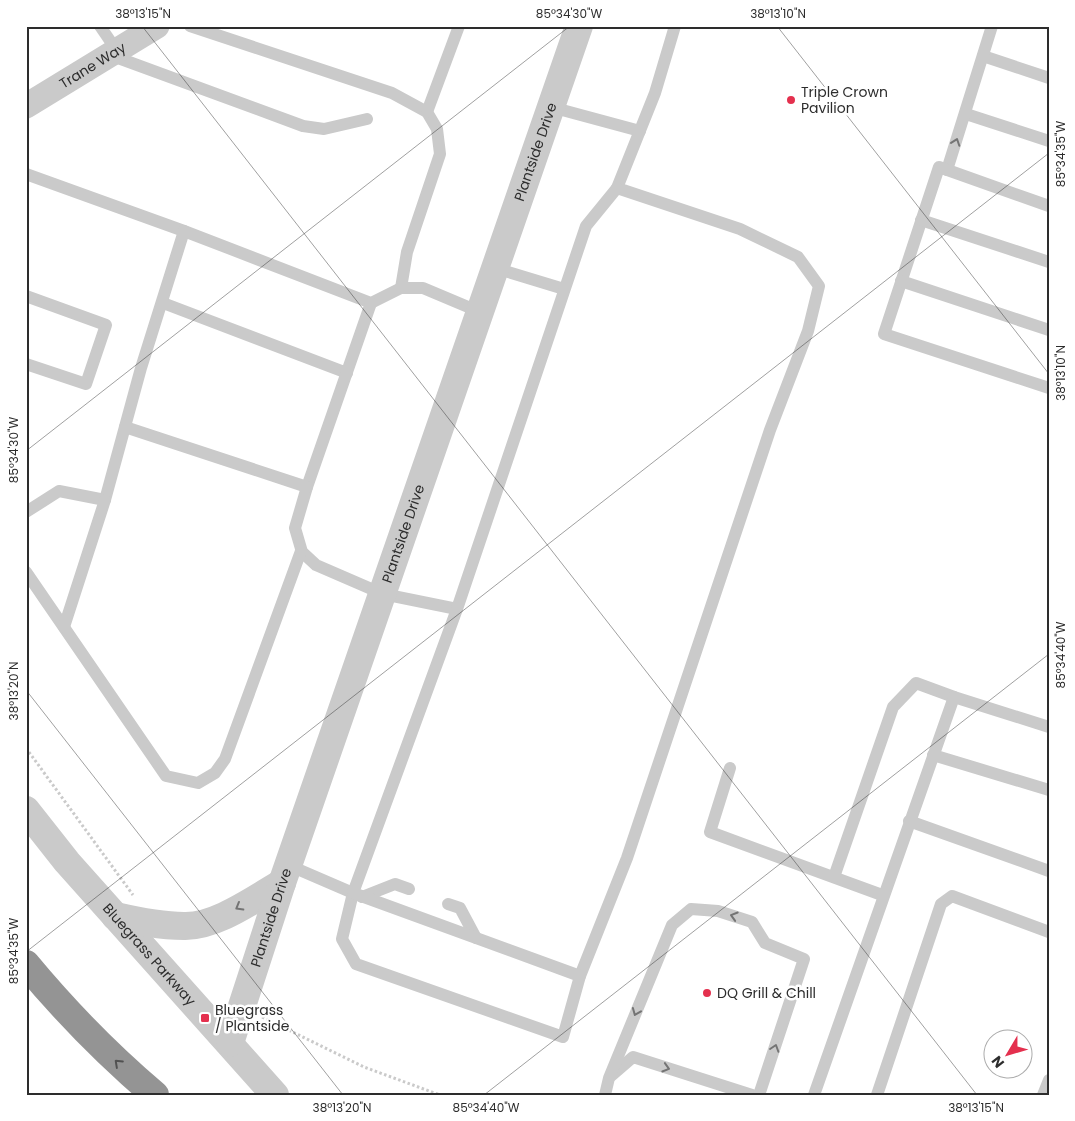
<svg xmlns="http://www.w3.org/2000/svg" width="1075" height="1121" viewBox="0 0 1075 1121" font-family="Poppins,sans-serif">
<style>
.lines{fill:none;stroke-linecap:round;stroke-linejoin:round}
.path{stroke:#cacaca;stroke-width:3;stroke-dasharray:2.5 2.5;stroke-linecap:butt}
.service{stroke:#cacaca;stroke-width:12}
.minor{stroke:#cacaca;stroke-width:25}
.tertiary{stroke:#cacaca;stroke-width:28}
.motorway{stroke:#949494;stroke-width:28}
.oneway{stroke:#747474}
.oneway2{stroke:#515151}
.ticks{fill:none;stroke:#2d2d2d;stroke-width:1;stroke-opacity:0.45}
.poi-dot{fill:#e4304e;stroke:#fff;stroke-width:2}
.labels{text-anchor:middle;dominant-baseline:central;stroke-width:5;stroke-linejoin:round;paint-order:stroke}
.street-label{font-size:14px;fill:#2d2d2d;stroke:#fff}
.poi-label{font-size:14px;fill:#2d2d2d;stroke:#fff;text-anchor:start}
.neatline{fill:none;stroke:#2d2d2d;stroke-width:2}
.ticks-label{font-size:12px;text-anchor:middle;fill:#2d2d2d}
</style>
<rect width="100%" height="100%" fill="#fff"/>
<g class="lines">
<g class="path">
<path d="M26,748L133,895"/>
<path d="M262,1017L364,1067L440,1095"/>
</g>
<g class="service">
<path d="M100,26L117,51"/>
<path d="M190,26L392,93L427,112L437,129L440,154L407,252L401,288"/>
<path d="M110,55L303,126L324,129L367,119"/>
<path d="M983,56L1049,78"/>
<path d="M551,107L640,131"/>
<path d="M427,112L459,26"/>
<path d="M966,114L1049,141"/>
<path d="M947,170L992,26"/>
<path d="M26,174L184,231L371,303L401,288H423L480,312"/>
<path d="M1049,206L939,167L884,334L1049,388"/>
<path d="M921,220L1049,262"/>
<path d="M495,268L564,289"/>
<path d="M901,281L1049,330"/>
<path d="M26,296L106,325L86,384L26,364"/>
<path d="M163,303L347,373"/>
<path d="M371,303L307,487L295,528L302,552L316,565L383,594L457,609"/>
<path d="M125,427L307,487"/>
<path d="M26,512L59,491L105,500L141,368L184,231"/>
<path d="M26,572L166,776L198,783L215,773L225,759L301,551"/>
<path d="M64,627L105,500"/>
<path d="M933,755L1049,790"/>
<path d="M730,768L710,832L882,895"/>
<path d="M909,821L1049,871"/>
<path d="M288,865L353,893L342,939L356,964L563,1037L580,976L627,858L770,430L808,331L819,286L798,257L740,229L617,188L655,93L675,26"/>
<path d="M834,877L893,707L916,683L954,697"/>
<path d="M362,897L395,884L409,889"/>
<path d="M448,904L460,908L476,938"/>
<path d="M580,976L353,893L457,609L586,226L617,188"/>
<path d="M611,1076L633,1057L752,1095"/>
<path d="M605,1095L609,1078L672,925L691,909L718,911L752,922L765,943L804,959L759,1095"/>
<path d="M814,1095L954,697L1049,727"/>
<path d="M877,1095L941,904L952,896L1049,932"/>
<path d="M1043,1095L1049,1080"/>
</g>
<path class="minor" id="s1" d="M26,106L157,26"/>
<g class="tertiary">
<path id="s2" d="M26,810L67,862L275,1095"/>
<path d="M115,916C137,921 160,926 184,926C216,927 254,899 282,883"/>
<path id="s3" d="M230,1043L282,883L579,26"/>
</g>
<path class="motorway" d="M26,964C65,1011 108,1055 155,1095"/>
</g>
<defs><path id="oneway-chevron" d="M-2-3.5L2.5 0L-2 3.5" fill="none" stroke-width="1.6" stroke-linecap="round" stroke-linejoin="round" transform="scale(1.25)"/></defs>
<g class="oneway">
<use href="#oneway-chevron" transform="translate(956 142) rotate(-71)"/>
<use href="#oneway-chevron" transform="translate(239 907) rotate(150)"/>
<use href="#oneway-chevron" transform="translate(734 916) rotate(-163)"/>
<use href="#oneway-chevron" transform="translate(636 1012) rotate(112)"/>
<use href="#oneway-chevron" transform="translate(775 1048) rotate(-72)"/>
<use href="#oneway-chevron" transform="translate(666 1068) rotate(17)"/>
</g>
<use class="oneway2" href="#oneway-chevron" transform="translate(118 1063) rotate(-137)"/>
<path class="ticks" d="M142,26L977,1095M777,26L1049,374M26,451L570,26M26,690L343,1095M26,952L1049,153M484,1095L1049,654"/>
<g class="poi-dot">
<circle cx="791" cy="100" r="5"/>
<circle cx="707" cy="993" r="5"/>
<rect x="200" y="1013" width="10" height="10" rx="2.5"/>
</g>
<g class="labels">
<g class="street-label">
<text stroke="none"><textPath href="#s1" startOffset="78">Trane Way</textPath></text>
<text stroke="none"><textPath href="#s3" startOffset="942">Plantside Drive</textPath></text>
<text stroke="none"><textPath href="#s3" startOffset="538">Plantside Drive</textPath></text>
<text stroke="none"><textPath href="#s3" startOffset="132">Plantside Drive</textPath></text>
<text stroke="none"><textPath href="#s2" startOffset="190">Bluegrass Parkway</textPath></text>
</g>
<g class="poi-label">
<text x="801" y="92">Triple Crown<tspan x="801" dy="16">Pavilion</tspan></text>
<text x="717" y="993">DQ Grill &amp; Chill</text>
<text x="215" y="1010">Bluegrass<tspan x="215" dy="16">/ Plantside</tspan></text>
</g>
</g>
<rect width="1075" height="1121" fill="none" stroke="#ffffff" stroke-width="55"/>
<g transform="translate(1008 1054) rotate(232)"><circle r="24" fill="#ffffff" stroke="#ababab"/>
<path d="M0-4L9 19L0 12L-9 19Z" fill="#e4304e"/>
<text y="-8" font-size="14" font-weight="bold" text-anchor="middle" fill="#2d2d2d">N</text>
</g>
<rect x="28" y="28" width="1020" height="1066" class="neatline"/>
<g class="ticks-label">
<text x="143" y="18">38°13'15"N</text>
<text x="569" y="18">85°34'30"W</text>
<text x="778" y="18">38°13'10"N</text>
<text transform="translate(1061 154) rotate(-90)" y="4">85°34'35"W</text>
<text transform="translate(1061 373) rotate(-90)" y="4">38°13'10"N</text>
<text transform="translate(14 450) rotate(-90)" y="4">85°34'30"W</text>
<text transform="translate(1061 655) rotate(-90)" y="4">85°34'40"W</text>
<text transform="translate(14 691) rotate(-90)" y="4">38°13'20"N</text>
<text transform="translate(14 951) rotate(-90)" y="4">85°34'35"W</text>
<text x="342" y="1112">38°13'20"N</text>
<text x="486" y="1112">85°34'40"W</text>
<text x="976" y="1112">38°13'15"N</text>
</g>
</svg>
